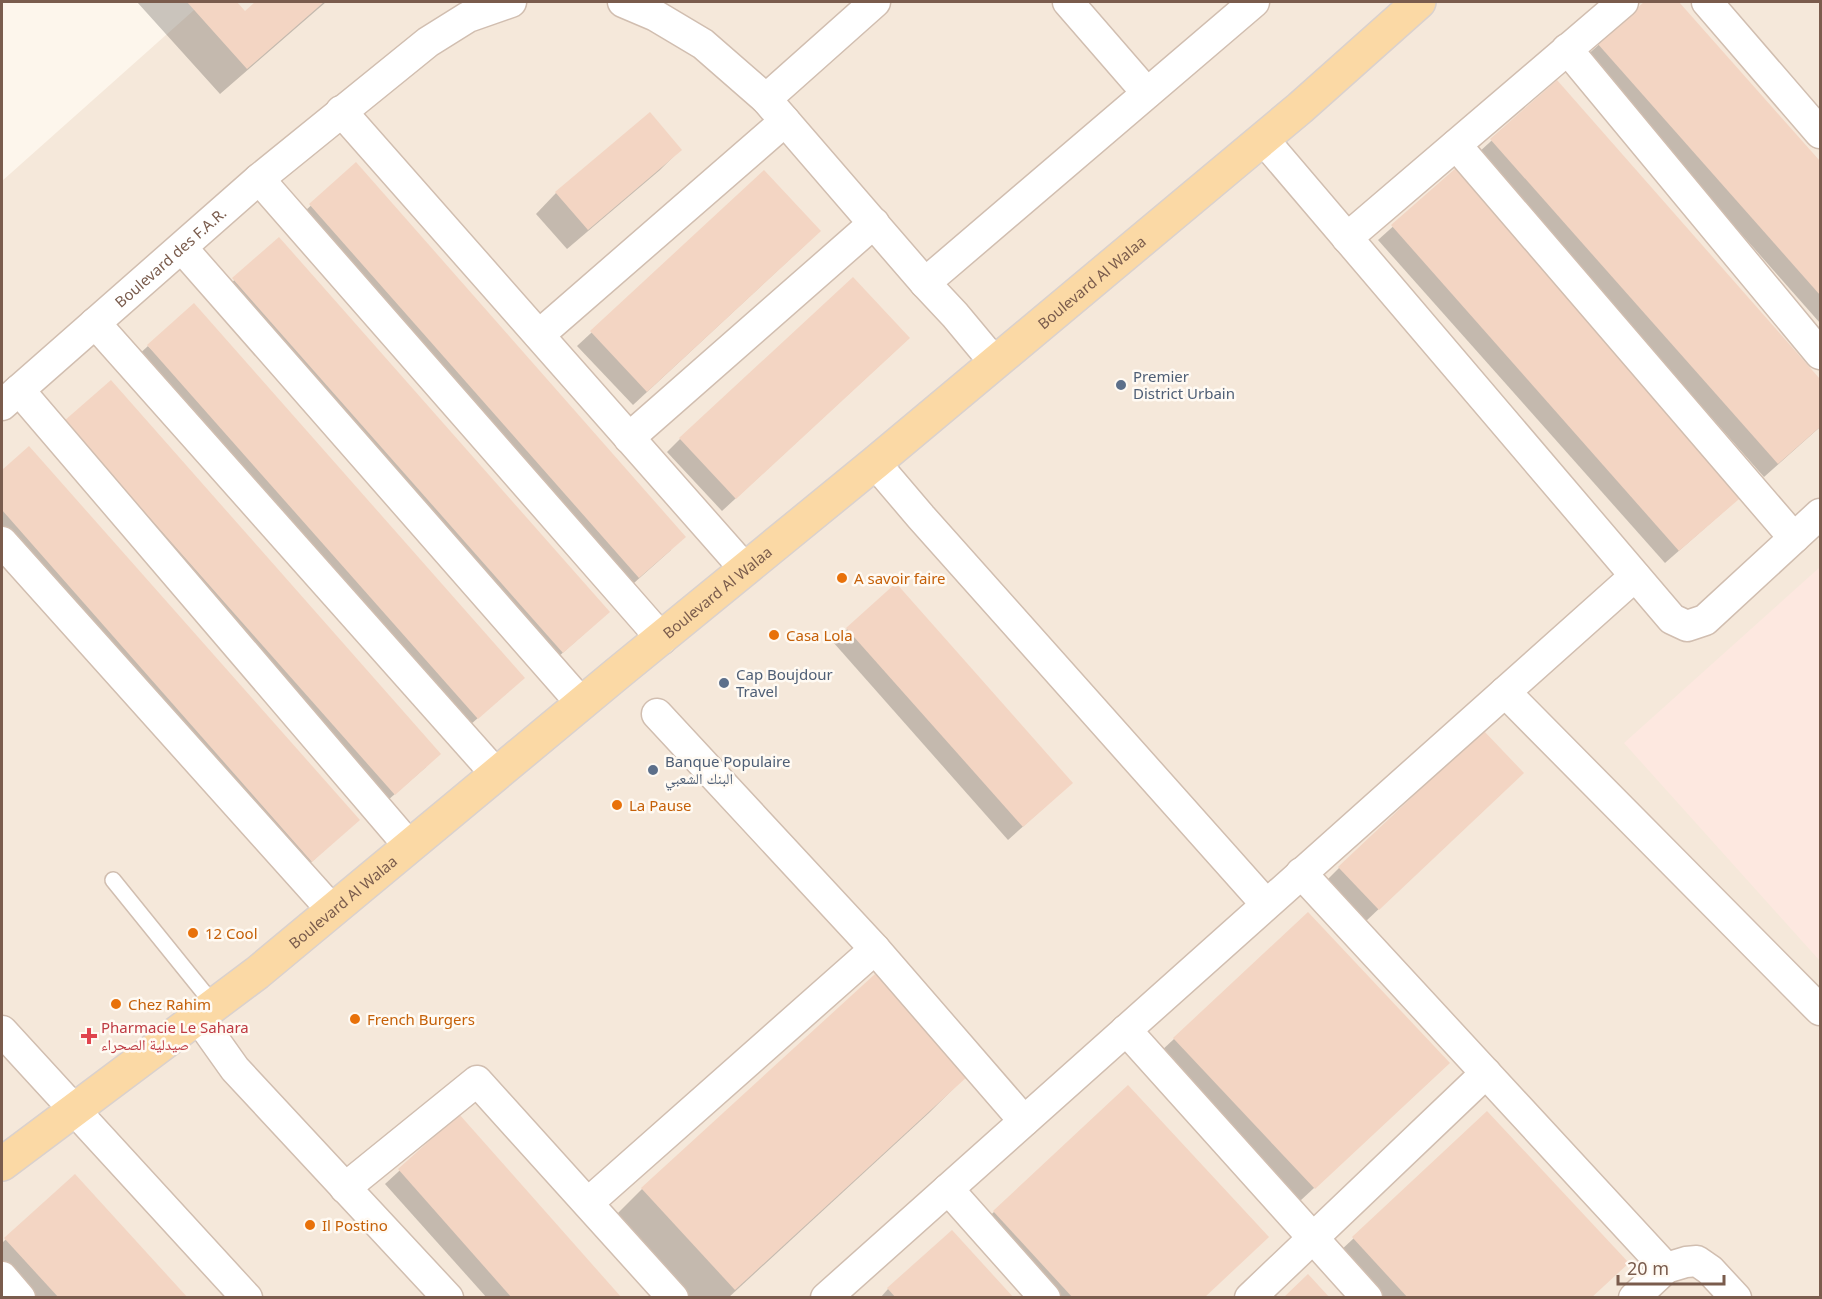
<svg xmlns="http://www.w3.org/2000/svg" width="1822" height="1299" viewBox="0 0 1822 1299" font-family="'Noto Sans','Noto Naskh Arabic',sans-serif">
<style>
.residential{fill:#f5e8da}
.commercial{fill:#fde8e0}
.shadow{fill:#0003}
.building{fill:#f3d5c3}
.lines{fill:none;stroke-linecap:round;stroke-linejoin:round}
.service-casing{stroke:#d1beb0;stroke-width:18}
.minor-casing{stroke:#d1beb0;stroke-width:33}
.primary-casing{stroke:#dad1cd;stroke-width:36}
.service{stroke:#fff;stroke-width:15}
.minor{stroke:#fff;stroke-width:30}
.primary{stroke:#fbd9a5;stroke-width:33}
.service-dot{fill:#5c6f8a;stroke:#fffaf3;stroke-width:2}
.food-dot{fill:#e8710a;stroke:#fffaf3;stroke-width:2}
.health-dot{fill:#e0444e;stroke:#fffaf3;stroke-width:2}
.labels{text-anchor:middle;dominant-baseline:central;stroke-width:5;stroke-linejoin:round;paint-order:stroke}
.street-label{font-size:15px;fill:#7a5c4d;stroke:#fffaf3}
.service-label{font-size:15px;fill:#4e5e75;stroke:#fffaf3;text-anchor:start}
.food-label{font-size:15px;fill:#c56008;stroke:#fffaf3;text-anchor:start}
.health-label{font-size:15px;fill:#be3a42;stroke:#fffaf3;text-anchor:start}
</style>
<rect width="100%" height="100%" fill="#fdf6ec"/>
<path class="residential" d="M203,2H1820V1297H2V181Z"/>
<path class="commercial" d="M1820,567V961L1624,743Z"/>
<g class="shadow">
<path d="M137,2H235L245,13L258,2H326L220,94Z"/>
<path d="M1647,2H1677L1820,163V323L1585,57Z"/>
<path d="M1556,82L1820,381V427L1764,477L1478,153Z"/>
<path d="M680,150L660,170L567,249L536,214L556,193Z"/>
<path d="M356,165L671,550L625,591L296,219Z"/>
<path d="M1457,169L1730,506L1665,563L1378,240Z"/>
<path d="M764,173L805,245L633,405L577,346Z"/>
<path d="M279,240L594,625L549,665L220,293Z"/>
<path d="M148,346L509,691L463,731L134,359Z"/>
<path d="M895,351L722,511L667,452L680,439Z"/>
<path d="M65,422L426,767L380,807Z"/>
<path d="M29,448L358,820L298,874L2,538V472Z"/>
<path d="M896,585L1057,796L1008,840L833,642Z"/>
<path d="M1509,786L1365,922L1326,881L1339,868Z"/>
<path d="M875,976L967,1075L930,1112L728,1298H673L606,1225L642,1189Z"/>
<path d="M1174,1039L1434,1077L1300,1201L1160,1052Z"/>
<path d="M1128,1087L1203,1298H1047L980,1225Z"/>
<path d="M1487,1114L1590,1298H1382L1339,1252Z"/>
<path d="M459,1116L620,1298H487L385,1184Z"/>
<path d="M74,1176L186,1298H33L2,1263V1243Z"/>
<path d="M888,1289L1012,1298H880Z"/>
</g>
<g class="building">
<path d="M187,2H237L245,11L255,2H324L247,69Z"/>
<path d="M1644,2H1679L1820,161V295L1597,43Z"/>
<path d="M1557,80L1820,379V427L1778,464L1490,139Z"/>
<path d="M650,112L682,150L588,230L555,192Z"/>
<path d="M356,162L686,537L639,578L309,204Z"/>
<path d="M1457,167L1746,493L1679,551L1391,225Z"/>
<path d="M764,170L821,231L647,392L590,331Z"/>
<path d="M279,237L610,612L563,653L232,278Z"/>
<path d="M853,277L910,338L736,499L679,438Z"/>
<path d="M194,303L525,678L478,719L147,345Z"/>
<path d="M111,380L441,754L395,795L64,421Z"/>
<path d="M29,446L360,820L312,862L2,510V470Z"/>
<path d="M896,583L1073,783L1023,827L846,628Z"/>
<path d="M1483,730L1524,773L1379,910L1338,867Z"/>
<path d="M1308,912L1450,1063L1315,1189L1173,1038Z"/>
<path d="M875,974L969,1075L735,1290L641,1188Z"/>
<path d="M1128,1085L1269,1237L1204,1298H1073L993,1211Z"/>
<path d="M1487,1111L1629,1263L1591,1298H1408L1352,1237Z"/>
<path d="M459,1114L622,1298H512L398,1169Z"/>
<path d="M75,1174L188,1298H59L4,1238Z"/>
<path d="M952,1230L1014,1298H896L887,1288Z"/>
<path d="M1308,1274L1330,1298H1283Z"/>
</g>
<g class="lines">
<defs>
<path id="service" d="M113,880L214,1005"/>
<g id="minor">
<path d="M623,2L656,16L703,44L766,99L925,283L955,315L995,363"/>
<path d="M1068,2L1147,93"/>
<path d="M1707,2L1820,133"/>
<path d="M1567,49L1820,354"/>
<path d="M766,99L875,2"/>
<path d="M341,111L745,569"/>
<path d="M1263,139L1672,619L1687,626L1705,620L1820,514"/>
<path d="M1456,145L1794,538"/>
<path d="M259,179L662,639"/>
<path d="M1347,238L1623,2"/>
<path d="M182,248L582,704"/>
<path d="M925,283L1254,2"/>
<path d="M95,323L496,774"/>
<path d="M539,335L785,121"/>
<path d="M19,390L410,847"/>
<path id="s1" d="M2,405L259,179L428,42L468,17L511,2"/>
<path d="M629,438L874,223"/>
<path d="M875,463L921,517L1266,904"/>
<path d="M2,542L332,910"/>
<path d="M1505,692L1820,1010"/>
<path d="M657,714L875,949L1024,1121"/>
<path d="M1301,873L1666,1268"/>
<path d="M198,1017L235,1069L448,1298"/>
<path d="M1126,1030L1367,1298"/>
<path d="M2,1031L247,1298"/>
<path d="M345,1188L477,1081L673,1298"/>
<path d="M948,1189L1045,1298"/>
<path d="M588,1203L875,949"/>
<path d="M2,1277L20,1298"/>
<path d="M826,1298L1635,576"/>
<path d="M1250,1298L1486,1073"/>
<path d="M1634,1298L1666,1268L1686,1262L1697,1261L1710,1270L1736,1298"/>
</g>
<g id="primary">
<path id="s2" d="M2,1164L257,973L618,673L875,463L1300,108L1419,2"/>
</g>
</defs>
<use href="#service" class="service-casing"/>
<use href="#minor" class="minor-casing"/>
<use href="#primary" class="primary-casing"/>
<use href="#service" class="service"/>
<use href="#minor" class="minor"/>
<use href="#primary" class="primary"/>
</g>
<g class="service-dot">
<circle cx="1121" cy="385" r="6"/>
<circle cx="724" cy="683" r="6"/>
<circle cx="653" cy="770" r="6"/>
</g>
<g class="food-dot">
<circle cx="842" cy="578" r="6"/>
<circle cx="774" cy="635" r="6"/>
<circle cx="617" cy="805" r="6"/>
<circle cx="193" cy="933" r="6"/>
<circle cx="116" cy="1004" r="6"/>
<circle cx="355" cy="1019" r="6"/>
<circle cx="310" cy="1225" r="6"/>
</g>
<path class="health-dot" d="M86 1027h6v6h6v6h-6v6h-6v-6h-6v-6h6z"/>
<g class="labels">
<g class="street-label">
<text stroke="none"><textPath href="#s1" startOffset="224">Boulevard des F.A.R.</textPath></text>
<text stroke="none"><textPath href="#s2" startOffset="1402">Boulevard Al Walaa</textPath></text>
<text stroke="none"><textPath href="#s2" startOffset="916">Boulevard Al Walaa</textPath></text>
<text stroke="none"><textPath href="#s2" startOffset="430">Boulevard Al Walaa</textPath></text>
</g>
<g class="service-label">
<text x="1133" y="376">Premier<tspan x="1133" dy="17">District Urbain</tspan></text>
<text x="736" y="674">Cap Boujdour<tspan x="736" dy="17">Travel</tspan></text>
<text x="665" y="761">Banque Populaire<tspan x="665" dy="17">البنك الشعبي</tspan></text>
</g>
<g class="food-label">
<text x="854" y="578">A savoir faire</text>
<text x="786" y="635">Casa Lola</text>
<text x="629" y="805">La Pause</text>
<text x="205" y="933">12 Cool</text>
<text x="128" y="1004">Chez Rahim</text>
<text x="367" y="1019">French Burgers</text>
<text x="322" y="1225">Il Postino</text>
</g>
<g class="health-label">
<text x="101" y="1027">Pharmacie Le Sahara<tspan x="101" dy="17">صيدلية الصحراء</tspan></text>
</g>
</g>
<rect width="1822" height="1299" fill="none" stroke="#7a5c4d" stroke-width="6"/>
<path d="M1618 1275v9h106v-9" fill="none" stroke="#7a5c4d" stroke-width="3"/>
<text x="1627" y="1275" font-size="18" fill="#7a5c4d" stroke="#fffaf3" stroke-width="4.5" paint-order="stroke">20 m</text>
</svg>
